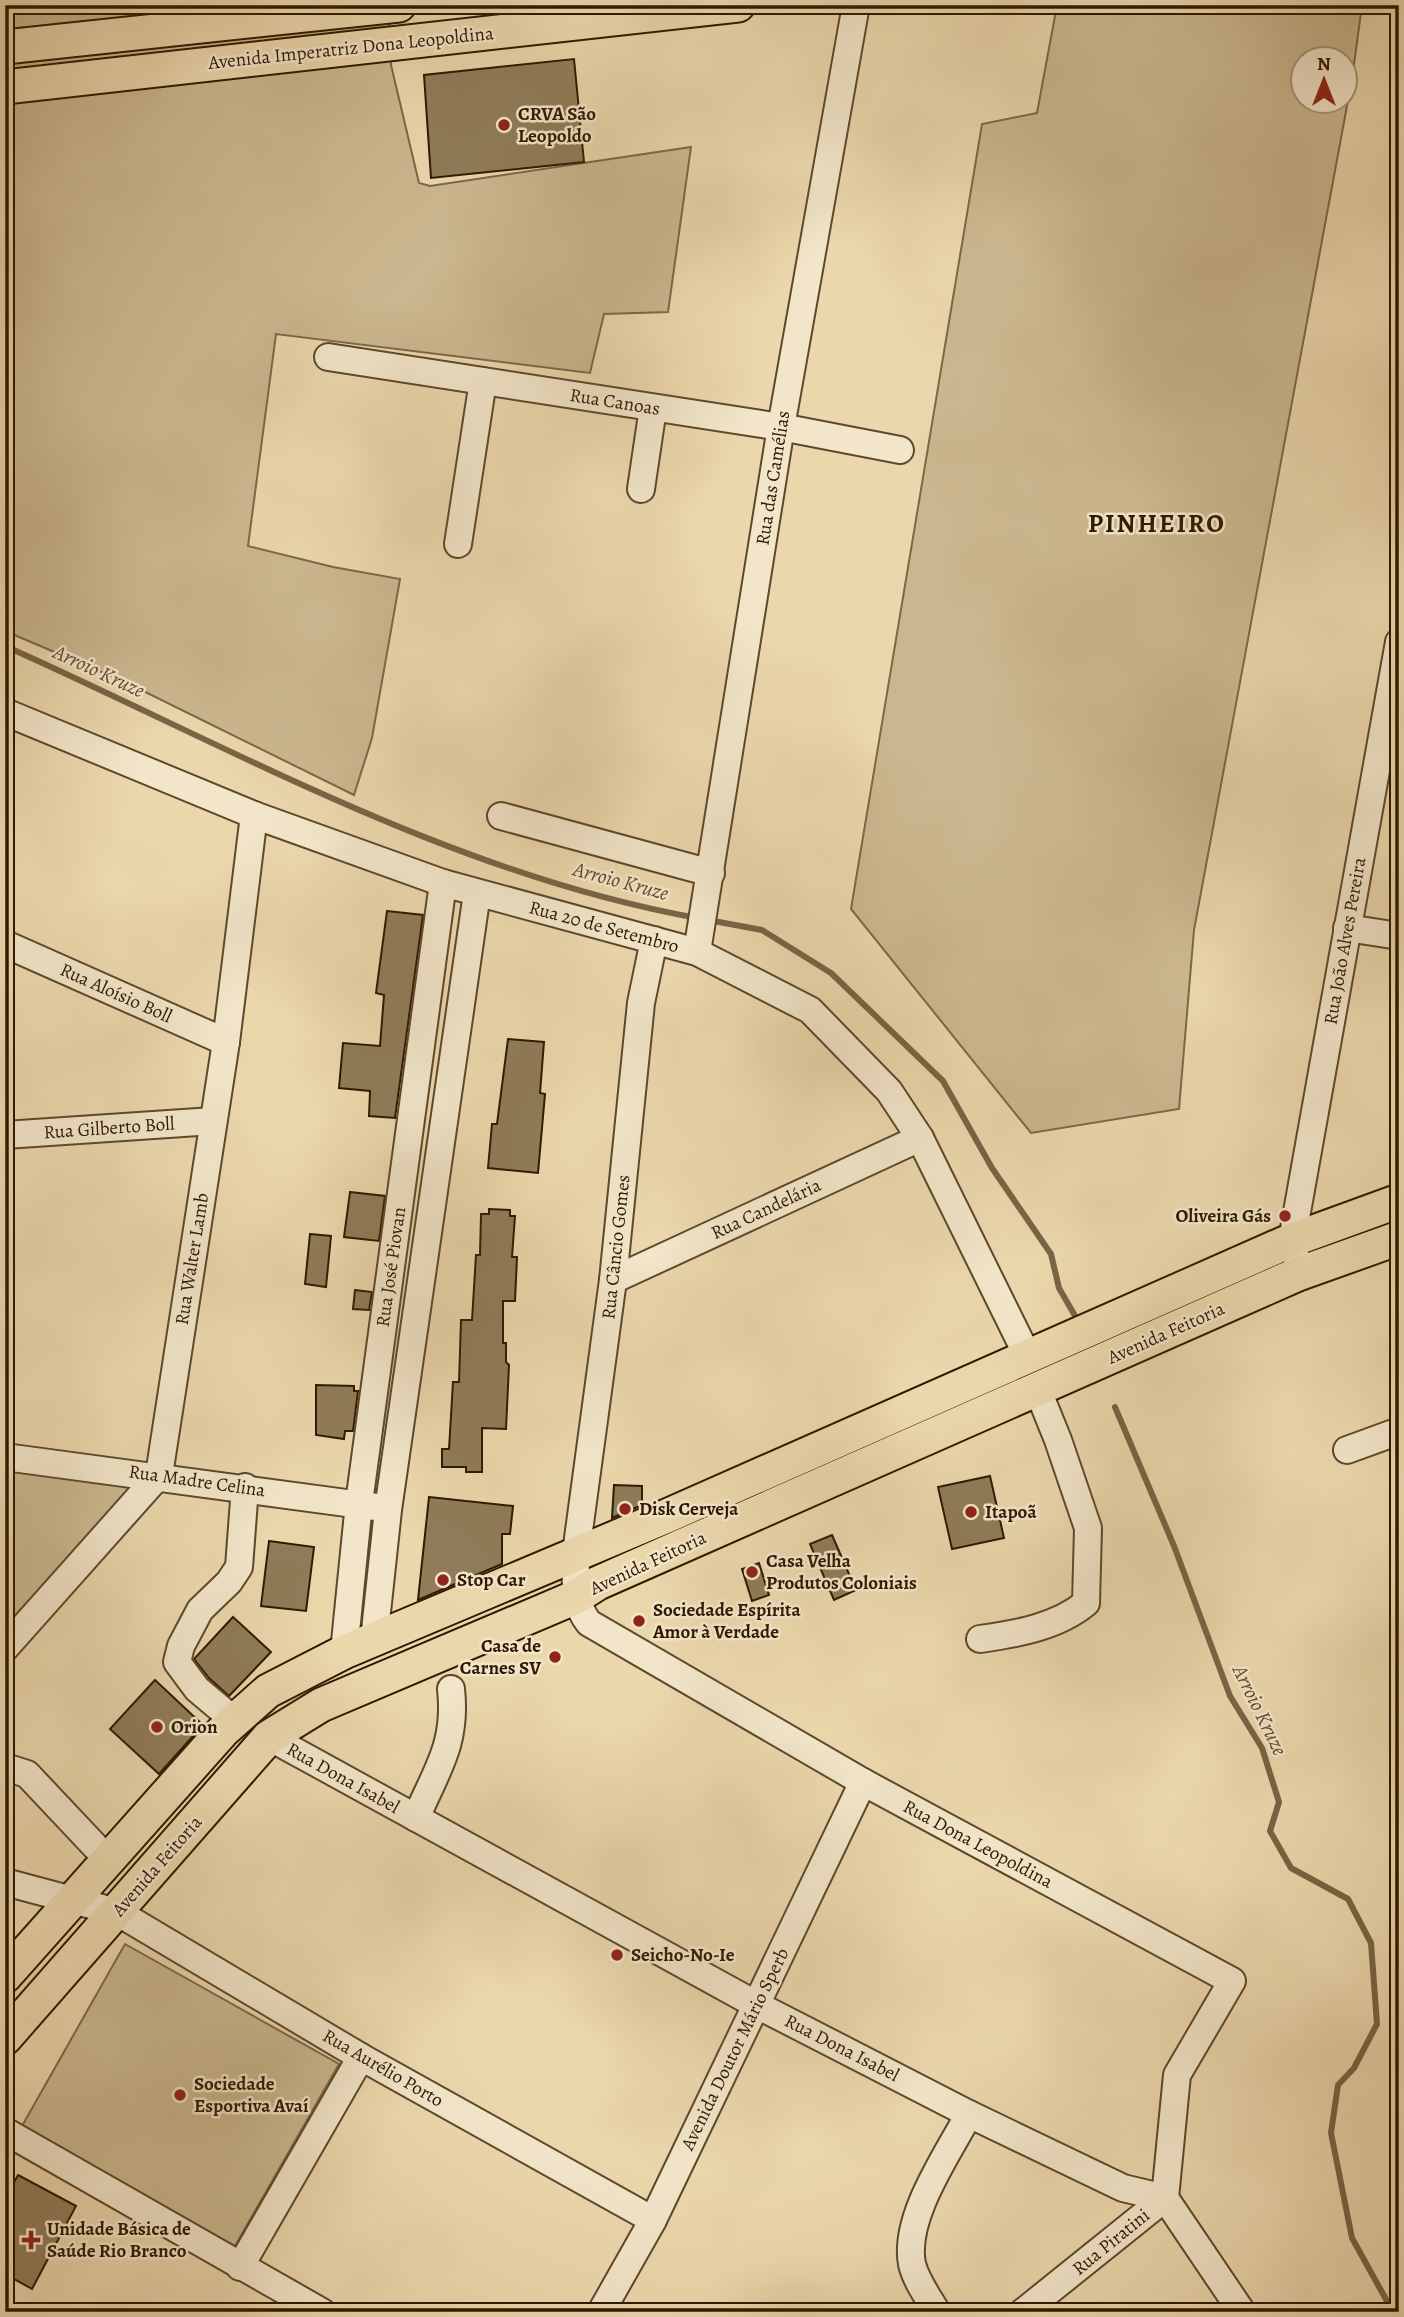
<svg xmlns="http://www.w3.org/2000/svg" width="1404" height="2317" viewBox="0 0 1404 2317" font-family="Alegreya,serif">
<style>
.green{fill:#cbb78f;stroke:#7c6848;stroke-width:2;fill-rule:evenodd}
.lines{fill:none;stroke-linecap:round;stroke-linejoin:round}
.stream{stroke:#796444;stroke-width:6}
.building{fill:#907c59;stroke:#2e1900;stroke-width:2}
.minor-casing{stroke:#5d482b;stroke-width:30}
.major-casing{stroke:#2e1900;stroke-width:37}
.minor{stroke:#f2e5c9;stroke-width:26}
.major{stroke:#ebd7ac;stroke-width:33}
.poi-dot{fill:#8f2418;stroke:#f2e5c9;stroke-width:2.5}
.labels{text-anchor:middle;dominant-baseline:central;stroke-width:5;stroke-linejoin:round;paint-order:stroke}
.street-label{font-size:19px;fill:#2e1900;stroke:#f2e5c9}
.poi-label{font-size:19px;font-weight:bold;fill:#2e1900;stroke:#f2e5c9;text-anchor:start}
.water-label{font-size:21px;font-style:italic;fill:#604b2e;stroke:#f2e5c9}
.district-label{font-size:26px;font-weight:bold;letter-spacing:2px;fill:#2e1900;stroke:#f2e5c9}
</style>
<rect width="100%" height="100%" fill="#ebd7ac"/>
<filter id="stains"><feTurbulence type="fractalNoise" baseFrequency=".00286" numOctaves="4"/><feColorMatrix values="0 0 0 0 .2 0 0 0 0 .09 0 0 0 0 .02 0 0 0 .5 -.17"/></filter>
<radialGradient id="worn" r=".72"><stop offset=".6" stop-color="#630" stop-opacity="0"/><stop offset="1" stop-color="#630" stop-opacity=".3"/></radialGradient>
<g class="green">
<path d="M5,5H389L391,65L419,183L430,186L691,147L668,312L604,314L590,373L276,334L248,546L333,567L400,579L372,738L354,795L125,682L5,631Z"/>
<path d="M1057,5H1362L1352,79L1194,930L1179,1109L1031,1133L851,909L982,124L1037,113ZM1302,60H1344V102H1302Z"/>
<path d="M5,1467L142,1486L5,1637Z"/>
<path d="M125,1944L339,2064L235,2246L22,2126Z"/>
</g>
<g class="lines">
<g class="stream">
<path d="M5,646C231,747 452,874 697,918"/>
<path d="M708,920L762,930L831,973L943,1081L992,1168L1051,1254L1059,1288L1078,1321"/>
<path d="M1115,1407L1174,1546L1230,1696L1262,1748L1279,1802L1270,1831L1291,1868L1348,1899L1371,1943L1377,2024L1354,2068L1338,2085L1331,2133L1352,2238L1393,2312"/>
</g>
</g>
<g class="building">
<path d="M574,59L584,162L431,178L424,75Z"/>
<path d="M387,911L423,915L395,1118L369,1116L370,1091L339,1088L343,1043L380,1046L384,995L376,993Z"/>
<path d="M508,1039L544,1042L540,1093L545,1094L538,1173L488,1168L492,1124H497Z"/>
<path d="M350,1192L385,1196L379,1241L344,1237Z"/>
<path d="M489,1209L510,1210V1216H515L512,1257H517L515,1301H503V1343H506V1362L509,1365L506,1429L482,1428V1472H466V1467H442V1449H449L453,1382H459L461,1320H472L476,1255H480L481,1214H489Z"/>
<path d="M310,1234L331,1236L326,1287L305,1284Z"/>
<path d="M355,1290L372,1292L369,1310L353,1309Z"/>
<path d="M316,1385L354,1386V1391H358L353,1431H345L344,1439L316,1435Z"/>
<path d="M990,1476L1004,1538L952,1549L938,1487Z"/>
<path d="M614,1485L642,1486V1505L612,1518Z"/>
<path d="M429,1497L513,1506L510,1534H502V1564L418,1600Z"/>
<path d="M832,1535L856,1590L834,1600L810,1544Z"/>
<path d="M269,1541L314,1547L306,1611L261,1606Z"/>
<path d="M759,1563L769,1595L752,1601L742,1569Z"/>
<path d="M233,1617L271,1652L229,1696L209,1678L194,1659Z"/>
<path d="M155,1680L203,1725L159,1774L110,1729Z"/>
<path d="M18,2175L76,2206L32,2289L5,2274V2199Z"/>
</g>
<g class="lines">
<defs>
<g id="minor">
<path d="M328,357L781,427L900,450"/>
<path d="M641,489L653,408"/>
<path d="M458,544L483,381"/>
<path d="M5,712L254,815L443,883L697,952L810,1010L889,1091L920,1138L1028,1357"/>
<path d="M501,816L711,873"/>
<path d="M1347,928L1399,936"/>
<path d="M654,940L641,1003L613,1280L576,1553C576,1579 572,1602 589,1623L863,1782L1232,1981L1177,2075L1165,2198"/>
<path d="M5,944L226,1042"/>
<path d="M697,952L781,427L856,5"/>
<path d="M5,1135L213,1121"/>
<path d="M1295,1254L1292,1240L1399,642"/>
<path d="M613,1280L920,1138"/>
<path d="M1347,1450L1399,1431"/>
<path d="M5,1457L376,1507"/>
<path d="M980,1639C1016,1634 1057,1627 1086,1603L1088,1528L1058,1440L1037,1388"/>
<path d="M374,1640L388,1510L477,893"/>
<path d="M5,1648L159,1475L226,1042L254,815"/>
<path d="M344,1652L359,1503L443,883"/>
<path d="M235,1721L197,1689L177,1662L181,1646L200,1610L229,1582L239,1567L245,1487"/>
<path d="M269,1737L757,2005L969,2114L1123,2188L1165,2198"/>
<path d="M5,1767L27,1774L109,1861"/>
<path d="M416,1818C437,1769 457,1744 451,1689"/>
<path d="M5,1882L117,1912L361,2057L653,2220"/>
<path d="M5,2131L322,2312"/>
<path d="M1165,2198L1242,2312"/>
<path d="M240,2267L361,2057"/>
<path d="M601,2312L653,2220L863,1782"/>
<path d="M937,2312C928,2297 916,2281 912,2264C903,2217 948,2154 969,2114"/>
<path d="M1023,2312L1165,2198"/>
</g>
<g id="major">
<path d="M5,47L399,5"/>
<path d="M5,87L738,5"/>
<path d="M5,1976L223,1731L268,1691L344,1652L669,1515L1292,1240L1399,1201"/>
<path d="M5,2038L269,1737L321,1705L576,1597L598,1583L1298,1274L1399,1238"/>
</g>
</defs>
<use href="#minor" class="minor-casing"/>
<use href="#major" class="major-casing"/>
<use href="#minor" class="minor"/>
<use href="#major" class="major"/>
</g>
<g class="poi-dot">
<circle cx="504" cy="125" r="7"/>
<circle cx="1285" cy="1216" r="7"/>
<circle cx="625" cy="1509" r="7"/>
<circle cx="971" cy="1512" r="7"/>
<circle cx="752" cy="1572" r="7"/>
<circle cx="443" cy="1580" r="7"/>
<circle cx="639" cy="1621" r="7"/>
<circle cx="555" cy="1657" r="7"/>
<circle cx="157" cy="1727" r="7"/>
<circle cx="617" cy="1955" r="7"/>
<circle cx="180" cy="2095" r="7"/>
<path d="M27.5 2229.5h7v7h7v7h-7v7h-7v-7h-7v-7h7z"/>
</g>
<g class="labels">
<g class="street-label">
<text transform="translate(351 48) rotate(-6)">Avenida Imperatriz Dona Leopoldina</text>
<text transform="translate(615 402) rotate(9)">Rua Canoas</text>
<text transform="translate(773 478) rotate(-81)">Rua das Camélias</text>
<text transform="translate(604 927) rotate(15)">Rua 20 de Setembro</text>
<text transform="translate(1345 941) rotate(-80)">Rua João Alves Pereira</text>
<text transform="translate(116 993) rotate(24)">Rua Aloísio Boll</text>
<text transform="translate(109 1128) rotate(-4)">Rua Gilberto Boll</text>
<text transform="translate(766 1209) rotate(-25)">Rua Candelária</text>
<text transform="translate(616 1247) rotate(-84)">Rua Câncio Gomes</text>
<text transform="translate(192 1259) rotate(-81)">Rua Walter Lamb</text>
<text transform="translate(391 1267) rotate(-82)">Rua José Piovan</text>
<text transform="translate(1166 1333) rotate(-24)">Avenida Feitoria</text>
<text transform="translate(197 1481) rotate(8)">Rua Madre Celina</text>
<text transform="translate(648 1563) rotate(-25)">Avenida Feitoria</text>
<text transform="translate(343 1778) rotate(29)">Rua Dona Isabel</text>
<text transform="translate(978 1844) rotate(28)">Rua Dona Leopoldina</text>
<text transform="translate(157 1866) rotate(-49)">Avenida Feitoria</text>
<text transform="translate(842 2048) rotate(27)">Rua Dona Isabel</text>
<text transform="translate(735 2049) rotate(-64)">Avenida Doutor Mário Sperb</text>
<text transform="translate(383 2068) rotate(30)">Rua Aurélio Porto</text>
<text transform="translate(1111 2242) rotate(-39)">Rua Piratini</text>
</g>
<g class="poi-label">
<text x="518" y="114">CRVA São<tspan x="518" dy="22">Leopoldo</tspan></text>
<text x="1271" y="1216" text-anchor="end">Oliveira Gás</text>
<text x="639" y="1509">Disk Cerveja</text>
<text x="985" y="1512">Itapoã</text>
<text x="766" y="1561">Casa Velha<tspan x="766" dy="22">Produtos Coloniais</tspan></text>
<text x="457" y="1580">Stop Car</text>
<text x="653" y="1610">Sociedade Espírita<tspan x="653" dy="22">Amor à Verdade</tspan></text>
<text x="541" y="1646" text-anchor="end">Casa de<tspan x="541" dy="22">Carnes SV</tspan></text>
<text x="171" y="1727">Orion</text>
<text x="631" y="1955">Seicho-No-Ie</text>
<text x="194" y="2084">Sociedade<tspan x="194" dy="22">Esportiva Avaí</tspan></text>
<text x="47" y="2229">Unidade Básica de<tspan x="47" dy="22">Saúde Rio Branco</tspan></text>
</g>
<g class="water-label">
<text transform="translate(99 671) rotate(25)">Arroio Kruze</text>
<text transform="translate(621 881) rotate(15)">Arroio Kruze</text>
<text transform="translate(1260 1710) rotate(64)">Arroio Kruze</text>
</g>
<g class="district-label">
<text x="1157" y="523">PINHEIRO</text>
</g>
</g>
<rect width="1404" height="2317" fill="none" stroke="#ebd7ac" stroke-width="28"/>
<rect x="7" y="7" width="1390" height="2303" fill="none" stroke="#2e1900" stroke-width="3.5"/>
<rect x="14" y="14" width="1376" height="2289" fill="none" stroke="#2e1900" stroke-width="2"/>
<g transform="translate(1324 80)"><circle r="33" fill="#f2e5c9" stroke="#a49379" stroke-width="2"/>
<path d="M0-5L12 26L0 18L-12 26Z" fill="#8f2418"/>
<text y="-10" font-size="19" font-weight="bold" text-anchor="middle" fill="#2e1900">N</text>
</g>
<rect width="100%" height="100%" filter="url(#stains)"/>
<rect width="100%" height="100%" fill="url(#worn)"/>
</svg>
